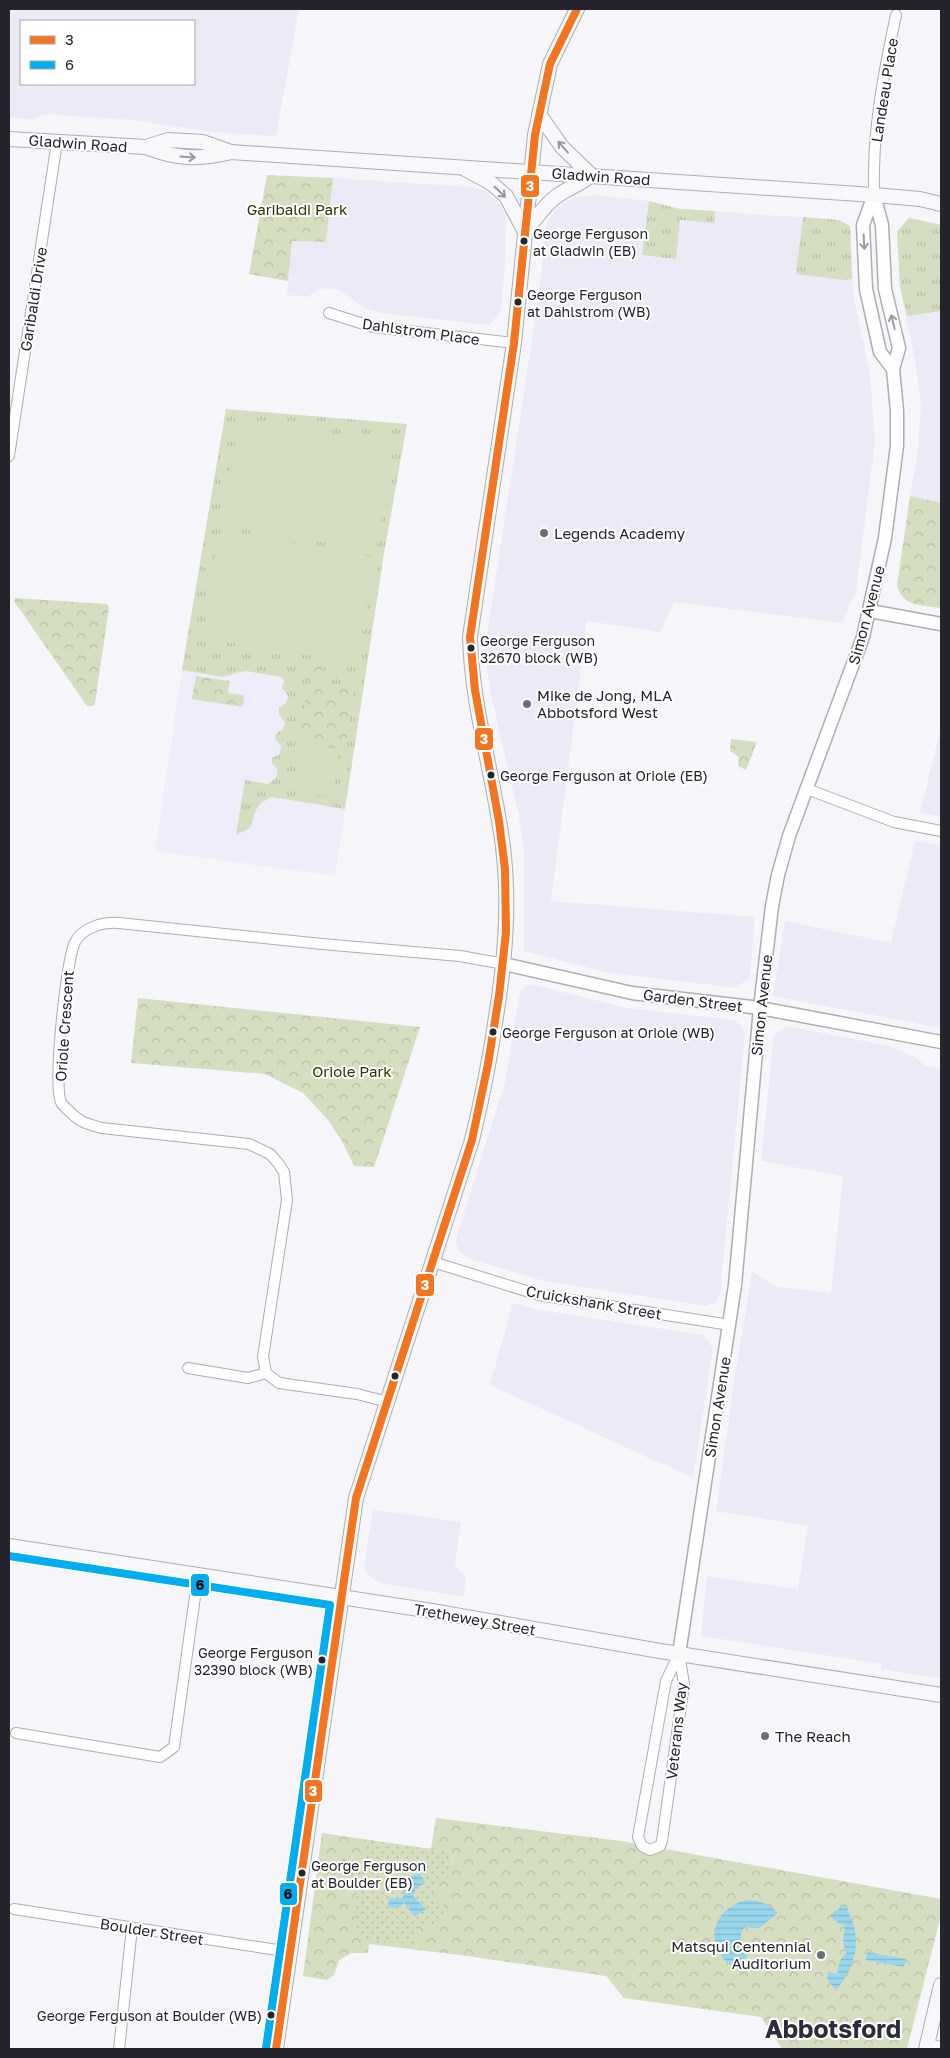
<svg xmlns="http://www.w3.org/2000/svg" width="950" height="2058" viewBox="0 0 950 2058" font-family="'Golos Text',sans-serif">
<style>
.built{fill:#edeaf7;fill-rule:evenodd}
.education{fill:#f0edfb}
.grass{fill:url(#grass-tufts)}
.park{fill:url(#park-crowns)}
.garden{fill:url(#garden-dots)}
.pitch{fill:#d5dec0}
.water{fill:url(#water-rules)}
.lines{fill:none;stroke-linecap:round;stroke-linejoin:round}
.minor-casing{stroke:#aeadb3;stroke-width:12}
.tertiary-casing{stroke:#aeadb3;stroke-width:15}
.secondary-casing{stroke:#aeadb3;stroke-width:16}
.minor{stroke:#fefefe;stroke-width:10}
.tertiary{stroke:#fefefe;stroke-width:12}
.secondary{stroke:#f8f7fa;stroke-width:14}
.bus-1-casing{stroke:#fff;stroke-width:11}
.bus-2-casing{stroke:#fff;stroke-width:11}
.bus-1{stroke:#f37421;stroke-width:8}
.bus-2{stroke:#00aeef;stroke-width:8}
.oneway{stroke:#99989d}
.oneway2{stroke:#9c9ca0}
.bus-dot{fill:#25242c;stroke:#fff;stroke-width:2}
.poi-dot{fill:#6e6d74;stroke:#fff;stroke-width:2}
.labels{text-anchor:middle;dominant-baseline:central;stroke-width:4;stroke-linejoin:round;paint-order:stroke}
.bus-label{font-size:14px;fill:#25242c;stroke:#fff;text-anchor:start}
.street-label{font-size:15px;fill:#25242c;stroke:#fff}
.park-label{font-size:15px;fill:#2a3500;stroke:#fff}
.poi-label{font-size:15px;fill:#25242c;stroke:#fff;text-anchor:start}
.town-label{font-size:25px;font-weight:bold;fill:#2d2a3a;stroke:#fff}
.line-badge{stroke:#fff;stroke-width:2}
.badge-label{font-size:14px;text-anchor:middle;font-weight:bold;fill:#fff}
.pale-badge-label{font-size:14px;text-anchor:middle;font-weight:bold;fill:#111}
</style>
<defs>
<pattern id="grass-tufts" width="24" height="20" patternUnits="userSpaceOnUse" patternTransform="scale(1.25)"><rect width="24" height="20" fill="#d5dec0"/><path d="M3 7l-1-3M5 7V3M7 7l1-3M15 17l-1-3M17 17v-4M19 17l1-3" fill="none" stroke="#b7bea5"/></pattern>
<pattern id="park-crowns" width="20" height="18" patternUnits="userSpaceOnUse" patternTransform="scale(1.25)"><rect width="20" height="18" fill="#d5dec0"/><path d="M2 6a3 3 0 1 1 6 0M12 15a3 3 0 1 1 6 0" fill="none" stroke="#b7bea5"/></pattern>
<pattern id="garden-dots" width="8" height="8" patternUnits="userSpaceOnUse" patternTransform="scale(1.25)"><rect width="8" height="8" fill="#d5dec0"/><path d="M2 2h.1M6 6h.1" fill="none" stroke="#b7bea5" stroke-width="1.8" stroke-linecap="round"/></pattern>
<pattern id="water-rules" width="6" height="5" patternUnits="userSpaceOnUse" patternTransform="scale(1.25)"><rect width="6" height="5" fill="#98d6eb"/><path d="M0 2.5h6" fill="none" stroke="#83b8ca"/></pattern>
</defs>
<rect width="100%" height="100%" fill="#f5f5fa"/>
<g class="built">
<path d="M9,9H299L276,136L211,132L133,120L43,114L34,120L9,117ZM21,21H194V84H21Z"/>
<path d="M333,178L474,187L486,192L500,205L506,216V248L501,312L489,325L381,313L367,309L339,290L327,288L317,290L308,297L287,295L292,240L326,242Z"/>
<path d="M595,195L649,201L680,209L839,220L850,226L854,298L870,373L875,441L856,591L842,623L674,602L660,632L587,621L551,901L755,917L750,977L737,988L605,972L524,951V852L519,816L491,695L486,661L488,628L538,300L546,225L555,210L573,198Z"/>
<path d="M909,218L941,225V503L910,496L917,457L921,405L915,360L900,287L897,232Z"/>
<path d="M941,727V817L920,813Z"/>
<path d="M915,841L941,845V1028L773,996L785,921L891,943Z"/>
<path d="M530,984L626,1008L734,1020L741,1025L745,1033L720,1295L715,1303L706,1306L544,1281L467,1258L458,1250L456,1239L505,1082L520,991Z"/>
<path d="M787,1026L889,1046L916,1057L925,1066L941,1068V1679L881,1669L882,1664L701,1636L707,1576L798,1589L808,1526L716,1511L736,1368L752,1272L777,1287L831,1293L843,1176L761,1161L774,1035Z"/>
<path d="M513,1303L534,1309L703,1335L713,1348L693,1478L490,1385Z"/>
<path d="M373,1510L461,1522L455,1565L466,1578L463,1597L386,1584L375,1580L367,1574L364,1565Z"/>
</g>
<path class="education" d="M226,409L407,424L384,553L335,876L155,851L182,670Z"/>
<g class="grass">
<path d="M649,201L680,209L715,211L714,223L680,220L676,259L642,255Z"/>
<path d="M803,217L839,220L850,226L852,279L844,280L796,274Z"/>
<path d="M909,218L941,225V311L907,316L900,287L897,232Z"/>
<path d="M226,409L407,424L384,553L345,809L272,797C255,804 256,810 251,827L236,835L245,780L268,784L276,778L278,770L272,763V758L280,754L281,746L275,739L276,734L283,729L285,722L279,714V708L286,703L288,696L282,688L284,681L281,677L245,671L222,677L182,670Z"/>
</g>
<g class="park">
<path d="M267,175L333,178L326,242L292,241L288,281L249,274Z"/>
<path d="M910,496L941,503V608C922,605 903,607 897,586Z"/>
<path d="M15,598L107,604L109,607L95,703L93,706H87L14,601Z"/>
<path d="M321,664L323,680L308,681L305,667Z"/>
<path d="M196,676L230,681L228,693L244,695L243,707L192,699Z"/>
<path d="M308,683L354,690L345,750L299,743Z"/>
<path d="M731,739L757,742L746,770L738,766L739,757L730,751Z"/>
<path d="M138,998L420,1027L374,1167L354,1166L342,1141L328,1120L303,1093L265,1074L131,1063Z"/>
<path d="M436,1818L621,1841L941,1899V1915L907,2049H782L761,2017L624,1998L606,1976L460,1955L369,1944L368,1953H351L339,1960L334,1975L327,1980L303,1976L322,1833L431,1849Z"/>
</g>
<path class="garden" d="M366,1840L450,1852L448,1877C431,1880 429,1897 444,1905L441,1927L418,1926L415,1945L355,1937L359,1916L353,1914Z"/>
<g class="pitch">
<path d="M239,418L394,444L376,551L221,525Z"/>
<path d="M220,531L375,557L357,663L202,638Z"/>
<path d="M299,746L339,752L332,797L292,791Z"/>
</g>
<g class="water">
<path d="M420,1873L425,1883L416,1888L413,1896L426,1909L415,1916L404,1903L398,1908H391L388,1905L389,1899L403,1898L404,1887L409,1877Z"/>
<path d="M746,1900C759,1900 769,1904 778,1913L759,1928L745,1927C741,1932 740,1935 741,1941L749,1948L742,1971C703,1956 706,1911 746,1900Z"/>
<path d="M845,1905C863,1935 858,1965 836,1990L827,1979L828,1972L837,1974C839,1965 839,1958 847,1953C841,1944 844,1936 845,1925L837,1923V1921L834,1920L830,1915Z"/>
<path d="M867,1952L906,1959L904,1967L866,1960Z"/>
</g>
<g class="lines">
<defs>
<g id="minor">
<path d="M874,195C872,132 883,76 896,15"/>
<path d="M329,313L373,327L514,343"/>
<path d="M9,456L57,142"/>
<path d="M807,789L894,822L941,831"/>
<path d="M433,1262L539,1295L730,1325"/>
<path d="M188,1368L248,1378L266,1373L279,1383L357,1394L388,1402"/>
<path d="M266,1373L263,1357L287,1200L284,1172L278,1163L270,1154L249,1144L102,1128C85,1123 81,1123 69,1111C66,1108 62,1105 61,1102C53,1085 66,960 75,942C83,927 103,922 119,923L322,944L460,956L504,964"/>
<path d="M679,1654L684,1684L662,1841L660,1846L650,1850L642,1846L638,1837L666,1681Z"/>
<path d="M16,1733L160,1757L174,1747L198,1575"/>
<path d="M14,1909L290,1952"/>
<path d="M927,2044L941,2047"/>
<path d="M119,2049L132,1928"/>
</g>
<g id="tertiary">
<path d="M874,195L863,225L866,289L880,352L893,369"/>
<path d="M870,611L941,624"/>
<path d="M504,964L632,993L760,1008L941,1042"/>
<path d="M679,1654L735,1285L760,1008L772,906L778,875L789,836L863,637L885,538L897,446V411L893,369L899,348L885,289L882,225L874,195"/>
</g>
<g id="secondary">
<path d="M539,114L562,147L591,175"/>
<path d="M9,139L146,147C176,159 200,160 231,152L874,195L920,199L941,204"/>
<path d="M146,147L168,140L203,142L231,152"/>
<path d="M465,169L491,183L506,196L525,232"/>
<path d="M525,232C535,220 544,205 557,196C568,188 579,185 591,175"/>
<path d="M9,1546L432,1611L660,1651L941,1695"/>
<path d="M276,2049L356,1498L472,1140C482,1099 490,1059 496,1017C505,960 510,905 503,847C494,776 472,709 470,637L514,343L535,135L550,64L577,9"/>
<path d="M926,2049L941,1985"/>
</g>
</defs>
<use href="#minor" class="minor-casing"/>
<use href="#tertiary" class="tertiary-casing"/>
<use href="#secondary" class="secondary-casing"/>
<use href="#minor" class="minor"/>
<use href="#tertiary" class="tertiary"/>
<use href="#secondary" class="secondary"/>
<defs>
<path id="bus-1" d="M276,2049L356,1498L472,1140L488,1064L499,996L506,932L505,869L499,821L475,690L470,637L514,343L535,135L550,64L577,9"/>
<path id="bus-2" d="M9,1556L330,1605L266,2048"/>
</defs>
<use href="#bus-1" class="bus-1-casing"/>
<use href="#bus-2" class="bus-2-casing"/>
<use href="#bus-1" class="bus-1"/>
<use href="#bus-2" class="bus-2"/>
</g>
<defs><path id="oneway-shaft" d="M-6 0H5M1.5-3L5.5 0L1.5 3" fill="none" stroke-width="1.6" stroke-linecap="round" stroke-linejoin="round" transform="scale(1.25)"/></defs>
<g class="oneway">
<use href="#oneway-shaft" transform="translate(563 147) rotate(-131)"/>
<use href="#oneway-shaft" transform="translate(188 157) rotate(4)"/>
<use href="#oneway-shaft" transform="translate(500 192) rotate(44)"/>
</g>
<g class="oneway2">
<use href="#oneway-shaft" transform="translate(864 242) rotate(87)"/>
<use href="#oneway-shaft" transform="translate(893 322) rotate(-103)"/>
</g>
<g class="bus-dot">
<circle cx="524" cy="241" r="4.5"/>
<circle cx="518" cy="302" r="4.5"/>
<circle cx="471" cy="648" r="4.5"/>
<circle cx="491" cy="775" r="4.5"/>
<circle cx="493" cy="1032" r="4.5"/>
<circle cx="395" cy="1376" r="4.5"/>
<circle cx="322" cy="1660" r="4.5"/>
<circle cx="302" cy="1873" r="4.5"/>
<circle cx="271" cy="2015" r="4.5"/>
</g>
<g class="poi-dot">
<circle cx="544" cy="533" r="5"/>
<circle cx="527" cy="704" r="5"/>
<circle cx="765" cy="1736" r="5"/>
<circle cx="821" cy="1955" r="5"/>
</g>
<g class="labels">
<g class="bus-label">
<text x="533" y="233">George Ferguson<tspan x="533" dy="17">at Gladwin (EB)</tspan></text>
<text x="527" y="294">George Ferguson<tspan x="527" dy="17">at Dahlstrom (WB)</tspan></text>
<text x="480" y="640">George Ferguson<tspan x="480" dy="17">32670 block (WB)</tspan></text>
<text x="500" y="775">George Ferguson at Oriole (EB)</text>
<text x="502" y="1032">George Ferguson at Oriole (WB)</text>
<text x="313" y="1652" text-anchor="end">George Ferguson<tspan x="313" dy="17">32390 block (WB)</tspan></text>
<text x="311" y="1865">George Ferguson<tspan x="311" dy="17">at Boulder (EB)</tspan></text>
<text x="262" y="2015" text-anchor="end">George Ferguson at Boulder (WB)</text>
</g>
<g class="street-label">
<text transform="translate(884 90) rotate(-81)">Landeau Place</text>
<text transform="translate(78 143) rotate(4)">Gladwin Road</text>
<text transform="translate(601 176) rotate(4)">Gladwin Road</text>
<text transform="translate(33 299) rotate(-81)">Garibaldi Drive</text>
<text transform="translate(421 331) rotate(8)">Dahlstrom Place</text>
<text transform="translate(866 615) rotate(-75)">Simon Avenue</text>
<text transform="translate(693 1000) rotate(7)">Garden Street</text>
<text transform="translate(761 1005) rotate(-84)">Simon Avenue</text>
<text transform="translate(64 1026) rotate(-86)">Oriole Crescent</text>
<text transform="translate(594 1302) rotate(10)">Cruickshank Street</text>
<text transform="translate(717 1407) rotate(-81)">Simon Avenue</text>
<text transform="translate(475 1619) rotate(10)">Trethewey Street</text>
<text transform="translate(676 1731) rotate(-84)">Veterans Way</text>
<text transform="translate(152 1931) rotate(9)">Boulder Street</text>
</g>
<g class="park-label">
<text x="297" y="209">Garibaldi Park</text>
<text x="352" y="1071">Oriole Park</text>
</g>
<g class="poi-label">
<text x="554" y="533">Legends Academy</text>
<text x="537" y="695">Mike de Jong, MLA<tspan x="537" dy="17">Abbotsford West</tspan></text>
<text x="775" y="1736">The Reach</text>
<text x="811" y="1946" text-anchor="end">Matsqui Centennial<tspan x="811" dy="17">Auditorium</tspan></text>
</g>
<g class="town-label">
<text x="833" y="2028">Abbotsford</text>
</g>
</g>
<g class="line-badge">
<rect x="520" y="174" width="20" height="24" rx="5" fill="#f37421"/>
<rect x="474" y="727" width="20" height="24" rx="5" fill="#f37421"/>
<rect x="415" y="1273" width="20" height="24" rx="5" fill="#f37421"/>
<rect x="190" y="1573" width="20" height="24" rx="5" fill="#00aeef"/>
<rect x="304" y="1779" width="19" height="24" rx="5" fill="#f37421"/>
<rect x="279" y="1882" width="19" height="24" rx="5" fill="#00aeef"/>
</g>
<g class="badge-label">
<text x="530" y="191">3</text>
<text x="484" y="744">3</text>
<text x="425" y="1290">3</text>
<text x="313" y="1796">3</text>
</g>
<g class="pale-badge-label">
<text x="200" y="1590">6</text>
<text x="288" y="1899">6</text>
</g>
<rect width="950" height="2058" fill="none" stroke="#25242c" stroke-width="20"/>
<rect x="20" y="20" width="175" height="65" fill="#ffffff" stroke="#a8a7ab"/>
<rect x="30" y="36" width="25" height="8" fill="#f37421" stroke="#a8a7ab"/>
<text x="65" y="45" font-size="15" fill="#25242c">3</text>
<rect x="30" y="61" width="25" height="8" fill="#00aeef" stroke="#a8a7ab"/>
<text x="65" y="70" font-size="15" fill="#25242c">6</text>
</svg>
